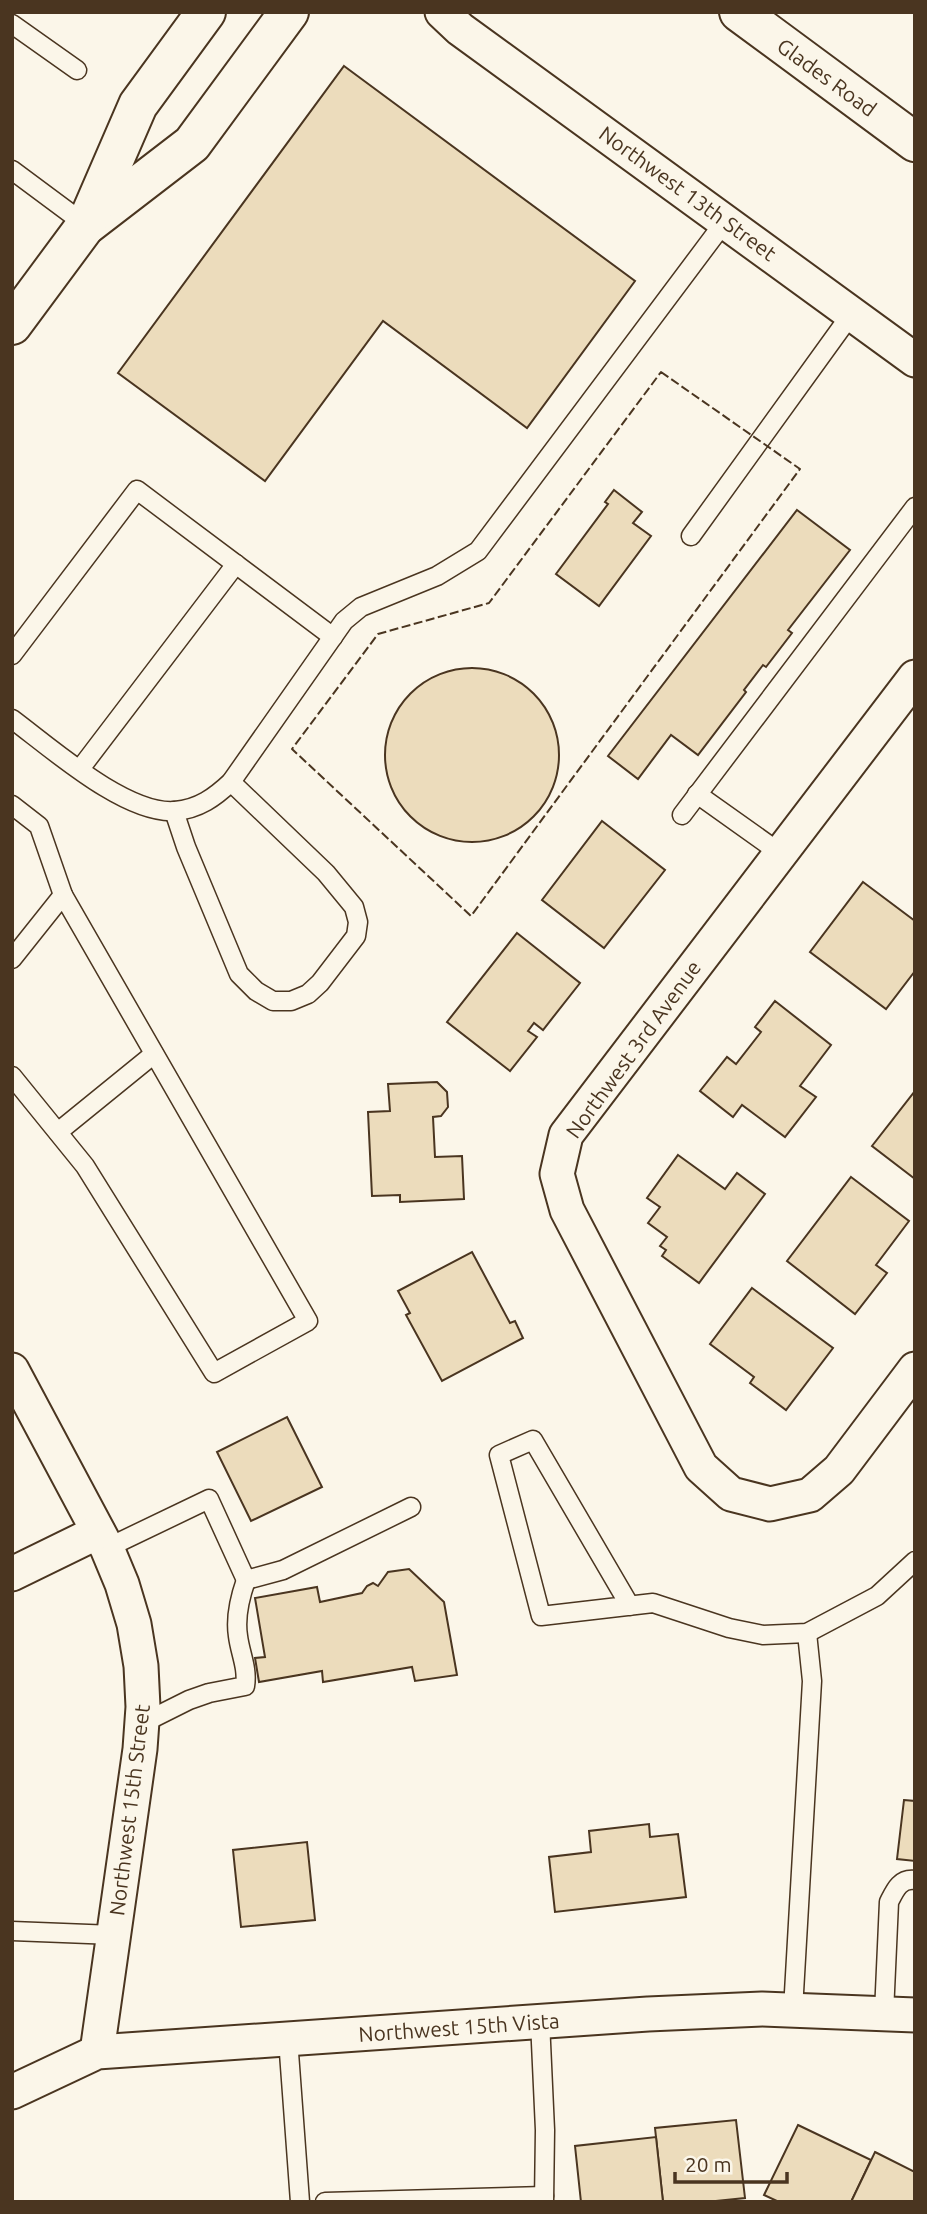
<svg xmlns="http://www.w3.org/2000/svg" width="927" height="2214" viewBox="0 0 927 2214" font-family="Ubuntu,sans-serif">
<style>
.building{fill:#ecdcbc;stroke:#4a3520;stroke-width:2}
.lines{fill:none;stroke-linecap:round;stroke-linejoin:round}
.lane-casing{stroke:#4a3520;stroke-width:21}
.street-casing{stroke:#4a3520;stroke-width:37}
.secondary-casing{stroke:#4a3520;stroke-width:42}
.primary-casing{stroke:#4a3520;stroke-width:42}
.lane{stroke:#fbf6e9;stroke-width:18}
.street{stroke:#fbf6e9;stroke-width:33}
.secondary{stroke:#fbf6e9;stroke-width:38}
.primary{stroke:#fbf6e9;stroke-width:38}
.fence{stroke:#4a3520;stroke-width:2;stroke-dasharray:9 3.5;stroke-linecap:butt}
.labels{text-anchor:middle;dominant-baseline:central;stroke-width:5;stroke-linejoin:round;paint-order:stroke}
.street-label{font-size:21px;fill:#4a3520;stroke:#fbf6e9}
</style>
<rect width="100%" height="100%" fill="#fbf6e9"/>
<g class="building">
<path d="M344,66L635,281L527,428L383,321L265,481L118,373Z"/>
<path d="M614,490L642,512L633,523L651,536L599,606L556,574L608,504L605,502Z"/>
<path d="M797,510L850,550L788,630L792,633L766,667L763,665L744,690L746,692L698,755L671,735L638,779L608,756Z"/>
<circle cx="472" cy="755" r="87"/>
<path d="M602,821L665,870L604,948L542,900Z"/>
<path d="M863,882L915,921V971L886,1009L810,952Z"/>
<path d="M517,933L580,983L543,1030L534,1023L528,1031L537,1037L510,1071L447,1022Z"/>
<path d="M775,1001L831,1045L800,1086L816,1097L785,1137L742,1105L733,1117L700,1091L727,1057L736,1064L761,1032L755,1027Z"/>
<path d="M437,1082L447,1092L448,1107L441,1116L433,1117L435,1157L462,1156L464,1199L400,1202V1195L372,1196L368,1112L390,1111L388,1084Z"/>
<path d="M915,1091V1179L872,1146Z"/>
<path d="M678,1155L725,1189L737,1173L765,1194L699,1283L662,1256L666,1250L660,1246L667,1237L648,1223L660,1207L647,1198Z"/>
<path d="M851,1177L909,1221L876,1265L887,1273L855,1314L787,1261Z"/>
<path d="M472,1252L510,1323L515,1321L523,1338L442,1381L406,1315L410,1313L398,1291Z"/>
<path d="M752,1288L833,1348L786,1410L750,1383L754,1377L710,1344Z"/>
<path d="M287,1417L322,1487L251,1521L217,1452Z"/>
<path d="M409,1569L444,1602L457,1675L415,1681L412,1667L323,1682L322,1671L259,1682L255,1658L265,1657L255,1598L317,1587L320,1602L362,1593L367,1586L373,1583L378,1586L388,1572Z"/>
<path d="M904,1800L915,1801V1861L897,1859Z"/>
<path d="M649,1824L650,1837L678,1834L686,1897L555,1912L549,1857L591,1852L589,1831Z"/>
<path d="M307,1842L315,1920L241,1927L233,1850Z"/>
<path d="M736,2120L745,2198L706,2202H663L655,2128Z"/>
<path d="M798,2125L871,2160L851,2202H779L764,2195Z"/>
<path d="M656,2137L663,2202H581L575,2146Z"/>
<path d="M875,2152L915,2172V2202H851Z"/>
</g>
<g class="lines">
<defs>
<g id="lane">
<path d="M12,24L77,70"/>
<path d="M12,170L86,225"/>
<path d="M691,536L852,313"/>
<path d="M12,655L137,490L333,637"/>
<path d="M12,719C51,748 126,815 175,811C199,809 215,797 231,782L344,621L361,607L437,576L478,551L726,220"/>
<path d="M80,769L236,564"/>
<path d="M697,794L780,853"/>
<path d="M12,805L39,826L63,895"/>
<path d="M174,811L186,847L239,974L256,991L273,1001H291L308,994L320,983L356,936L358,922L354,907L326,873L231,782"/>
<path d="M682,815L915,507"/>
<path d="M12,959L63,895L308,1321L214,1373L85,1166L12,1076"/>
<path d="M58,1132L154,1054"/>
<path d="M107,1548L209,1499L246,1580L283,1570L411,1507"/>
<path d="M630,1606L533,1440L499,1455L541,1616L653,1603L729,1628L763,1635L807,1633L877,1596L915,1561"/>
<path d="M143,1723L189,1700L209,1693L245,1686C248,1668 240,1653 238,1636C235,1617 240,1597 246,1580"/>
<path d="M12,1931L114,1935"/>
<path d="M793,2010L812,1681L807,1633"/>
<path d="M884,2013L889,1902C895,1890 900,1878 915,1880"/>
<path d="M540,2021L545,2130L544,2202"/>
<path d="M288,2039L300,2202"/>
<path d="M325,2202L544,2196"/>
</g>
<g id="street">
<path d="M442,12L460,29L915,360"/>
<path d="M915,677L566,1135L557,1174L567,1210L701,1467L731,1494L770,1504L810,1495L839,1470L915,1369"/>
<path d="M12,1370L107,1548L122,1584L134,1624L141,1666L143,1707L140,1749L97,2052"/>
<path d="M12,1574L98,1532"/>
<path d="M12,2092L97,2052L648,2014L762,2009L915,2015"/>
</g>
<g id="secondary">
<path d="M88,224L192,144L289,12"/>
<path d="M12,325L86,225L138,105L206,12"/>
</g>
<path id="primary" d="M739,12L915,142"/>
</defs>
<use href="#lane" class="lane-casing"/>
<use href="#street" class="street-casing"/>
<use href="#secondary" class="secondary-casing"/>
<use href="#primary" class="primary-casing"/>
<use href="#lane" class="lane"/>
<use href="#street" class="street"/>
<use href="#secondary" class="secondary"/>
<use href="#primary" class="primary"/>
<path class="fence" d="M661,372L800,469L471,916L292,749L378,634L489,603Z"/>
</g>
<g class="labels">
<g class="street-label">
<text transform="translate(827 77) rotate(36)">Glades Road</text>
<text transform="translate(688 193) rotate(36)">Northwest 13th Street</text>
<text transform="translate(633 1049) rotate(-54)">Northwest 3rd Avenue</text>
<text transform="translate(129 1810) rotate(-83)">Northwest 15th Street</text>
<text transform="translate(459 2027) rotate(-4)">Northwest 15th Vista</text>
</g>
</g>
<rect width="927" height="2214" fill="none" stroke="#4a3520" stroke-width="28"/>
<path d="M675 2172v10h112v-10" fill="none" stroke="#4a3520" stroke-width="3.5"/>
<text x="685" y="2172" font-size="21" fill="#4a3520" stroke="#fbf6e9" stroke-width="5" paint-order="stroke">20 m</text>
</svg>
